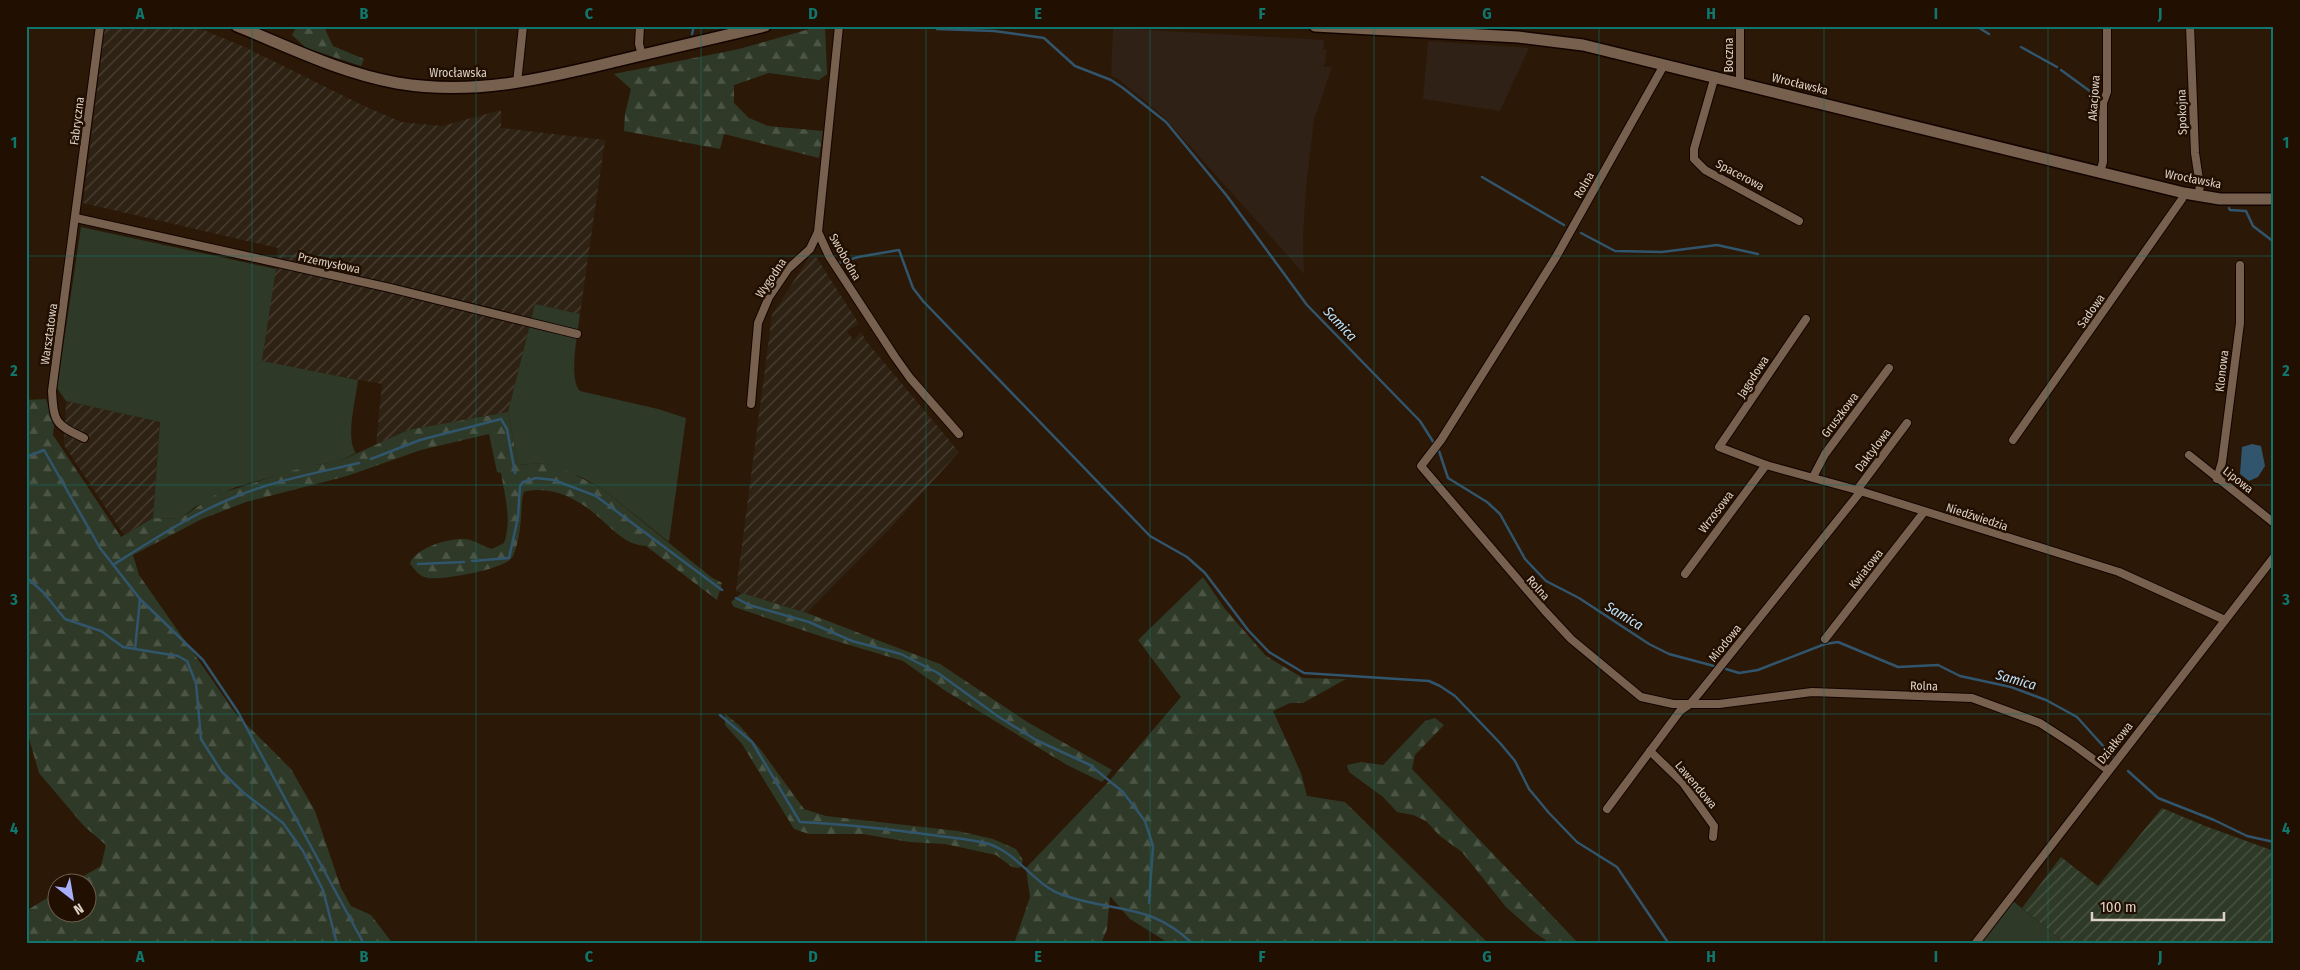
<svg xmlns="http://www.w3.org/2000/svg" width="2300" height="970" viewBox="0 0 2300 970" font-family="'Fira Sans Condensed',sans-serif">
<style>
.commercial{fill:#302116}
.industrial{fill:url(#industrial-furrows)}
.grass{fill:#2e3a27}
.forest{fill:url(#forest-firs)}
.garden{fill:url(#garden-furrows)}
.water{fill:#31556c}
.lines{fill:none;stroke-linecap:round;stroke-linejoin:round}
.stream{stroke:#31556c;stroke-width:2.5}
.street-casing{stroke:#130400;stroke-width:10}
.secondary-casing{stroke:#130400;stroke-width:14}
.street{stroke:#77604e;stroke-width:8}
.secondary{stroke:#77604e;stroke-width:11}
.grid{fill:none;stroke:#0f766e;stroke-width:1;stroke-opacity:0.55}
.labels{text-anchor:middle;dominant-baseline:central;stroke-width:5;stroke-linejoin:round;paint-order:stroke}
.street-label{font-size:12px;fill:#ded1c6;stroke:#210f01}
.water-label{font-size:14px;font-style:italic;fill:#bde2fc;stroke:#210f01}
.neatline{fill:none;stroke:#0f766e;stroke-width:2}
.grid-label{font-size:16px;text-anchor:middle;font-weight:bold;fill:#0f766e}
</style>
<defs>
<pattern id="industrial-furrows" width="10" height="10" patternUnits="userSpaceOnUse" patternTransform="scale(1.25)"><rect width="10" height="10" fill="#2e2214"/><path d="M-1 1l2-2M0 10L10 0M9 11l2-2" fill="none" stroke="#4c4135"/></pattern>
<pattern id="forest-firs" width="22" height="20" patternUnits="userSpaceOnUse" patternTransform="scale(1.25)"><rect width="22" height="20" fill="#2e3a27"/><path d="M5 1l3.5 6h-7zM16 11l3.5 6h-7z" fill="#4c5545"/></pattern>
<pattern id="garden-furrows" width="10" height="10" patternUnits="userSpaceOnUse" patternTransform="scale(1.25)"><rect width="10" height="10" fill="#2e3a27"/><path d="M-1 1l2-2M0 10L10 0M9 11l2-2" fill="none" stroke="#4c5545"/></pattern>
</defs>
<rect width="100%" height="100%" fill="#2b1807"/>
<g class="commercial">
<path d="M1113,28L1324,40L1323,49L1327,50L1324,67H1332L1314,120L1306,188L1303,236L1304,274L1164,117L1117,78L1111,76Z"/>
<path d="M1428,41L1529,48L1500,111L1423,99Z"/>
</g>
<g class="industrial">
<path d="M105,26H194L247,48L362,105L401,122L442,126L501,110V128L605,140L580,314L535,304L508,412L408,430L376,445L382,384L262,362L278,248L83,203Z"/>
<path d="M809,257H816L859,324L847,331L853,340L861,332L866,341L959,452L894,524L807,613L736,591L772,315Z"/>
<path d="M66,401L160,422L153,518L124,535L64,445Z"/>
</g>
<g class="grass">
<path d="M81,227L276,269L262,361L358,380C356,399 345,438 356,453L338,462L314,465L236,487L195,507L180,519L153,518L160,422L66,401L57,388Z"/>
<path d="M535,304L580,314C578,332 568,379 580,391L658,409L686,418L669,542L601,488L583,478L544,463L518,465L508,412Z"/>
<path d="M2013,901L2066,944H1980Z"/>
</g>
<g class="forest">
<path d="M297,26H317L325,29L333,46L364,59L361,66L306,48L292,35Z"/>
<path d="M820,26H825L827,74L819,80L769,73L734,85V103L749,118L768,126L823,131L819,158L724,134L720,149L624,131L625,114L631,89L614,74L739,49Z"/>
<path d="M46,399L54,426L53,435L121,537L153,518L180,519L213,496L287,472L314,465L338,462L408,430L508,412L518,465L544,463L565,470L601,488L711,577L722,583L717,600L646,546C624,545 611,527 595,514C577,498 549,485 524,492C521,500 522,509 521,518C520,530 518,545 513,556C508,569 443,580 428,578C420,577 415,570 410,564C413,548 455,535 470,540C478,542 484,547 492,549L504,543C512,521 505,497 501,473L497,472L489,434L421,450L347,476L246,502L202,519L133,555L139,575L236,714L291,769L315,811L341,888L351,906L371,915L393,944H26V911L57,892L58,912H88V882H73L101,866L106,845L84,826L39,773L26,728V400Z"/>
<path d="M1203,577L1225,609L1266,656L1303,678L1346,679L1303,703H1290L1273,711L1301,773L1307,796L1345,802L1489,944H1170L1130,919L1110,896L1107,929L1101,944H1014L1030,897L1026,868L1111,779L1181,697L1138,640Z"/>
<path d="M742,593L807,613L940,664L1029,723L1112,770L1102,782L1067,765L944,690L903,661L826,638L734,607L731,602Z"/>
<path d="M725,714L739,725L761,750L804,809L826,816L958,831L993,839L1016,849L1023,860L1020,868L1012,867L996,855L945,844L909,842L863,834H809L794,829L742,744L725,725Z"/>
<path d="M1435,718L1444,725L1415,755L1412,769L1579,944H1551L1534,932L1506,907L1462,852L1440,836L1426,821L1413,815L1397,812L1383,797L1349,772L1347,765L1361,762L1383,765L1425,721Z"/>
</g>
<path class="garden" d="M2162,808L2205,826L2274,851V944H2066L2022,908L2061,857L2098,886Z"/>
<path class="water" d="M2252,444L2261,446L2265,466L2258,477L2249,481L2240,474L2242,447Z"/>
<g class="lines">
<g class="stream">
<path d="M1976,26L1989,34"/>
<path d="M937,29L994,31L1044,38L1075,66L1111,80L1123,88L1166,122L1227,196L1307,305L1420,421L1439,451L1448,478L1487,502L1500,514L1525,559L1546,581L1579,598L1649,644L1669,654L1714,666"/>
<path d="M692,34L694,26"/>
<path d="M2021,47L2057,67"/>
<path d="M2061,70L2098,97"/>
<path d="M1482,177L1564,225"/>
<path d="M2229,208L2230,210L2246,211L2253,226L2274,242"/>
<path d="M1581,233L1615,251L1662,252L1717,245L1758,254"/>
<path d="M839,263L858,257L899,250L913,288L923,301L1150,536L1187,557L1205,573L1248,630L1269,652L1304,673L1429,681L1440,686L1455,696L1500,743L1515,761L1529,789L1549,813L1577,842L1617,867L1669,944"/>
<path d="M26,457L44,450L100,548L140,599L135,649"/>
<path d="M371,459L420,440L501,419L507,429L515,473"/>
<path d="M472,561L509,558L518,517L520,486L523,482L536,478L554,480L596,496L722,590"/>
<path d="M418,564L464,562"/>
<path d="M113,565C151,541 189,516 230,499C271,481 316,473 359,463"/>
<path d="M26,577L43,592L65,619L101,631L123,647L178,656L187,661L196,683L201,739L222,772L244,793L283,823L303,851L323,890L337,944"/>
<path d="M736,598L749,605L809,622L852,641L901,654L938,673L999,717L1036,740L1090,765L1123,792L1145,821L1153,846L1149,903"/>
<path d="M140,599L203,660L238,712L364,944"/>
<path d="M1726,669L1739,673L1758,670L1825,644L1838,642L1898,667L1938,665L1960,676L2011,687L2046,700L2077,717L2113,757"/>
<path d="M720,715L752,742L800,822C845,824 888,829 932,835C951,838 971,839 989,844C1019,854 1034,885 1063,895C1114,913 1150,902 1193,944"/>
<path d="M2128,771L2158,798L2214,820L2247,836L2274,842"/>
</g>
<defs>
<g id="street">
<path d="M640,26L639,44L642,55"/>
<path d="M839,26L818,232L829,256L895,357L910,378L959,434"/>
<path d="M1740,26V83"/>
<path d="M2190,26L2195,153L2200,186L2198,196"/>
<path d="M1664,65L1556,257L1441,440L1421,466L1545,611L1571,639L1641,697L1673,704H1719L1812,692L1972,698L2040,723L2074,745L2108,770"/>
<path d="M1715,76L1694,149V159L1705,170L1799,221"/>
<path d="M517,83L523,26"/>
<path d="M2100,172L2103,162V103L2107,92V26"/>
<path d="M76,218L390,288L577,334"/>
<path d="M1806,319L1719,447L1766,465L1857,490L2119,572L2225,620"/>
<path d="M751,404L758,323L769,297L788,269L810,249L818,232"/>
<path d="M84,438C55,424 54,423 52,391L100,26"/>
<path d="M2013,440L2182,199L2184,193"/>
<path d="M2189,455L2274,523"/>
<path d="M1813,477L1825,454L1889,368"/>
<path d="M2217,479L2222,462L2240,323V265"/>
<path d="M1857,490L1907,423"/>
<path d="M1685,574L1766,465"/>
<path d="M1825,639L1924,512"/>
<path d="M1650,751L1683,783L1714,826L1713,837"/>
<path d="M1607,809L1680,711L1690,704L1700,692L1861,491"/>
<path d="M1975,944L2274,557"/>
</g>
<g id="secondary">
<path d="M237,26C289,47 341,73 397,83C475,96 542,79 617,61C666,49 715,38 765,26"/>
<path d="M1315,26L1518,37L1583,45L2184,193L2220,199H2274"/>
</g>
</defs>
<use href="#street" class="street-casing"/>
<use href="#secondary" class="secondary-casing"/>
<use href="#street" class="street"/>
<use href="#secondary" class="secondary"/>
</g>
<path class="grid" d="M252,26V944M476,26V944M701,26V944M926,26V944M1150,26V944M1374,26V944M1599,26V944M1824,26V944M2048,26V944M26,256H2274M26,485H2274M26,714H2274"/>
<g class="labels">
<g class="street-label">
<text transform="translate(1729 55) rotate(-90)">Boczna</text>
<text x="458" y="73">Wrocławska</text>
<text transform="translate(1800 84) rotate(14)">Wrocławska</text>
<text transform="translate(2094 98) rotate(-86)">Akacjowa</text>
<text transform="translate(2182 112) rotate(-92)">Spokojna</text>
<text transform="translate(77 121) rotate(-83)">Fabryczna</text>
<text transform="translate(1740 175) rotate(28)">Spacerowa</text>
<text transform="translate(2193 179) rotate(11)">Wrocławska</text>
<text transform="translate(1584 185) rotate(-60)">Rolna</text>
<text transform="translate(845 257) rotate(60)">Swobodna</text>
<text transform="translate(329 263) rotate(12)">Przemysłowa</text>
<text transform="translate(771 278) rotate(-56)">Wygodna</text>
<text transform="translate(2091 311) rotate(-55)">Sadowa</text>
<text transform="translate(49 334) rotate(-82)">Warsztatowa</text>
<text transform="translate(2222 371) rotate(-83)">Klonowa</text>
<text transform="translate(1753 377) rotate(-57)">Jagodowa</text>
<text transform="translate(1840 415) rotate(-53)">Gruszkowa</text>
<text transform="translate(1873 450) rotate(-53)">Daktylowa</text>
<text transform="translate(2238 480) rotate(38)">Lipowa</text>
<text transform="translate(1716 512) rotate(-53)">Wrzosowa</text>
<text transform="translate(1977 517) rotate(18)">Niedźwiedzia</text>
<text transform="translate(1866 569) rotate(-52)">Kwiatowa</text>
<text transform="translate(1538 588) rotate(48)">Rolna</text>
<text transform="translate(1725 643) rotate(-51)">Miodowa</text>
<text transform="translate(1924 686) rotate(1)">Rolna</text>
<text transform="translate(2115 743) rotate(-52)">Działkowa</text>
<text transform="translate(1696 785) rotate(50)">Lawendowa</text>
</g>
<g class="water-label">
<text transform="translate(1340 324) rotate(46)">Samica</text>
<text transform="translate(1624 616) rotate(31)">Samica</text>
<text transform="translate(2016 680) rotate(16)">Samica</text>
</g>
</g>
<rect width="2300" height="970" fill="none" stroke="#210f01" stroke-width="55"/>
<g transform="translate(72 898) rotate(149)"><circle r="24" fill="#210f01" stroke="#6d5d50"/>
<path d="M0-4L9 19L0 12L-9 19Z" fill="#a8b0fc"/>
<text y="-8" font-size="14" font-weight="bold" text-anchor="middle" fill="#ded1c6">N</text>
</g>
<path d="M2092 912v8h132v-8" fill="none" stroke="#ded1c6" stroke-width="2.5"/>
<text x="2100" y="912" font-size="15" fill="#ded1c6" stroke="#210f01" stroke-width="4" paint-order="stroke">100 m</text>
<rect x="28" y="28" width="2244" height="914" class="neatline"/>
<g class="grid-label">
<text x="140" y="19">A</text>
<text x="364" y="19">B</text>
<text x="589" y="19">C</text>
<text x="813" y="19">D</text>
<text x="1038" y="19">E</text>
<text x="1262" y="19">F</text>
<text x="1487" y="19">G</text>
<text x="1711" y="19">H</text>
<text x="1936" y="19">I</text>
<text x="2160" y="19">J</text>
<text x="14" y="148">1</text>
<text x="2286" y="148">1</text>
<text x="14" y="376">2</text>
<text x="2286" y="376">2</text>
<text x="14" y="605">3</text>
<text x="2286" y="605">3</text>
<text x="14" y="834">4</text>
<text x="2286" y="834">4</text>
<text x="140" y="962">A</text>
<text x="364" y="962">B</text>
<text x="589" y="962">C</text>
<text x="813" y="962">D</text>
<text x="1038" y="962">E</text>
<text x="1262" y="962">F</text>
<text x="1487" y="962">G</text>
<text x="1711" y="962">H</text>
<text x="1936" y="962">I</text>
<text x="2160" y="962">J</text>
</g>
</svg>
